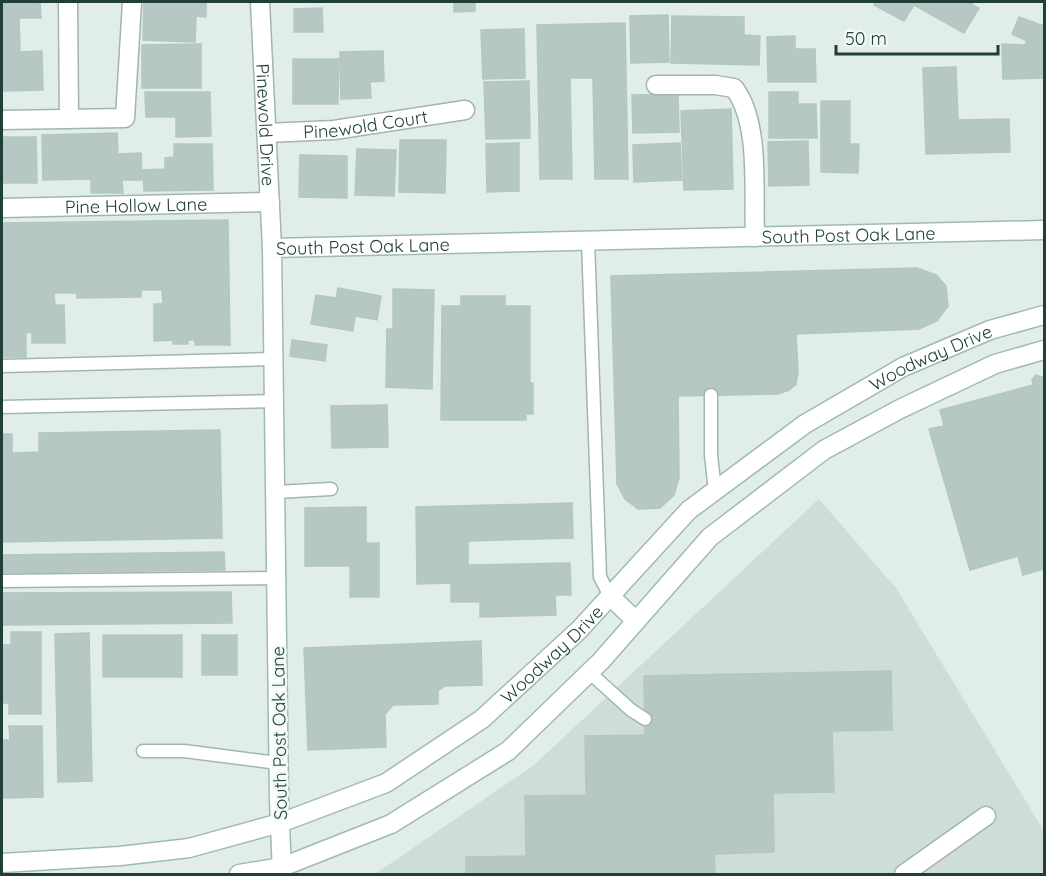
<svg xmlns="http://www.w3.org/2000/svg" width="1046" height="876" viewBox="0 0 1046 876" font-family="Quicksand,sans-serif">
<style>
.built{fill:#cfddd9}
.building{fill:#b6c8c3;stroke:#b3c7c2;stroke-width:1.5}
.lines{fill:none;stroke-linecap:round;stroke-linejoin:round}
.lane-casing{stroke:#a3b5b1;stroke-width:15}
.street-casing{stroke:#a3b5b1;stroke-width:21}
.secondary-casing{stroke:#9fbab4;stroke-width:21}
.lane{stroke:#fff;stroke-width:12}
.street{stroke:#fff;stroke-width:18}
.secondary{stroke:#fff;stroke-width:18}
.labels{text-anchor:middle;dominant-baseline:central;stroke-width:5;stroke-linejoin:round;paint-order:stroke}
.street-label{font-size:18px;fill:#203f3b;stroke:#f2f9f7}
</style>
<rect width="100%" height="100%" fill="#e1ede9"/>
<path class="built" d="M819,499L896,588L1044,831V874H375L534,765Z"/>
<g class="building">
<path d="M2,2H40L41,18H19L20,52L42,51L43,90L2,91Z"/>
<path d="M144,2H206V17L196,16L195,42L143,40Z"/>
<path d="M454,2H475V11L454,12Z"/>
<path d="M876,2H974L972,5L979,8L964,33L914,5L904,21L874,5Z"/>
<path d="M322,8L323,32H294V9Z"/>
<path d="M668,15L669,62L631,63L630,16Z"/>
<path d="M672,16L744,17V35L760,36L759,65L671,63Z"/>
<path d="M1019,17L1044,26V78L1003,79L1002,44L1025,45L1027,41L1012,34Z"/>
<path d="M625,23L628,179H595L593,78H570L572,179H540L537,25Z"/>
<path d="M524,29L525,78L483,79L481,30Z"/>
<path d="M795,36V49H815L816,82H768L767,37Z"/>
<path d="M201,44V88H142V45Z"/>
<path d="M383,51L384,81L370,82L371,98L341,99L340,52Z"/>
<path d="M293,59H339L338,104H293Z"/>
<path d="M956,67L958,120L1009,119L1010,152L926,154L923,68Z"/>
<path d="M529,81L530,138L486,139L484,82Z"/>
<path d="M145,92H210L211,136L176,137V117H146Z"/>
<path d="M769,92H798V104H816L817,138H769Z"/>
<path d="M678,94L679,132L633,133L632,95Z"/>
<path d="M821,101H850V144H859L858,173L821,172Z"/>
<path d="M731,109L733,189L684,190L681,111Z"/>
<path d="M117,133L118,154L141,153L142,180H122L123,193H91V179L43,180L42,135Z"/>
<path d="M2,137H36L37,183H2Z"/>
<path d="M400,140H446L445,193L399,192Z"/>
<path d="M808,141L809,185L769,186L768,142Z"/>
<path d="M519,143V191L487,192L486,144Z"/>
<path d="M680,143L682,180L634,182L633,145Z"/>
<path d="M174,144H212L213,190L144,191L143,170L165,169V158L174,157Z"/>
<path d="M357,149L396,150L394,196L355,195Z"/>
<path d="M300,155L347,156V198L299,197Z"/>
<path d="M228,220L230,345H195V340H188V344H173V340L154,341V304H163L162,290H141V297L77,298V293H54L55,305H64L65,343H32V332L26,333V357H2V223Z"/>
<path d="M917,268L936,275L946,286L948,306L937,321L919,329L796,334L798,372L796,384L789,390L778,394L678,396L679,478L674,495L660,508L638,509L625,499L617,484L611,276Z"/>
<path d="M338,288L381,296L377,320L355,316L353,331L311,324L316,295L336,298Z"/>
<path d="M393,289L434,290L432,389L386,387L387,329H393Z"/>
<path d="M461,296H505V306H530V383H533V414H526V420H441L442,306H461Z"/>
<path d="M292,340L327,345L325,361L290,356Z"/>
<path d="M1036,375L1044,378V569L1023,575L1018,556L970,570L929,429L944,426L940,410L1033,385L1032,380Z"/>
<path d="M387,405L388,447L332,448L331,406Z"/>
<path d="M220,430L222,538L2,542V434H12V453L39,452V433Z"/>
<path d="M572,503L573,538L468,541V565L570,563L571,595H555L556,615L480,617V602H451V583L417,584L416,507Z"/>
<path d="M366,507V543H379V597H350V566H305V508Z"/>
<path d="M224,552L225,570L2,573V555Z"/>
<path d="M231,592L232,623L2,625V593Z"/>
<path d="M11,632H41V714H9V703H2V645H11Z"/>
<path d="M89,633L92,781L58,782L55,634Z"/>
<rect x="103" y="635" width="79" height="42"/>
<rect x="202" y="635" width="35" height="40"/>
<path d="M481,641L482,685L445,686L438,691V704L393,705L385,714L386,747L308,750L304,648Z"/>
<path d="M891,671L892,730L832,731L834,792L773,793L774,852L714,854L715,874H466V857L526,856L525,796L586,795L585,736L645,735L644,676Z"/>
<path d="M9,726H42L43,797L2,798V740H10Z"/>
</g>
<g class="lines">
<defs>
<g id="lane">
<path d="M588,241L600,577L610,596"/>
<path d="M2,366L274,359"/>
<path d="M711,395V455L715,491"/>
<path d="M2,407L275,401"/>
<path d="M276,492L331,489"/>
<path d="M2,581L277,578"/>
<path d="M589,672L631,710L645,719"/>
<path d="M143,751H184L278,763"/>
</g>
<g id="street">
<path d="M68,2L69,119"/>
<path id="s1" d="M260,2L272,248"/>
<path d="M656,85H715L734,88C761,123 753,193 755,237"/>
<path d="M2,120L125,118L132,2"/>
<path id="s2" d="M267,133L334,130L465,110"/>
<path id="s3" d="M2,208L270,202"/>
<path d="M904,874L986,816"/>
</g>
<g id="secondary">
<path d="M610,596L636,621"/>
<path id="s4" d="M2,863L120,856L189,848L280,823L386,783L482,719L579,630L689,510L805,424L903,367L990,330L1044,315"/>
<path d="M239,874L282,867L391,824L508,751L601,661L710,537L824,450L900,409L995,364L1044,350"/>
<path id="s5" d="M282,874L279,800L272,248L1044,230"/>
</g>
</defs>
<use href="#lane" class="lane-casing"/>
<use href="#street" class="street-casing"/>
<use href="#secondary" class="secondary-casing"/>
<use href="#lane" class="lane"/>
<use href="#street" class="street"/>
<use href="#secondary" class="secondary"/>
</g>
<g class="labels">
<g class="street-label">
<text stroke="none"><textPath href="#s2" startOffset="99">Pinewold Court</textPath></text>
<text stroke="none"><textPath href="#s1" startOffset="123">Pinewold Drive</textPath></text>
<text stroke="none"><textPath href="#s3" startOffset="134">Pine Hollow Lane</textPath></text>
<text stroke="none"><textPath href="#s5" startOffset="1203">South Post Oak Lane</textPath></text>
<text stroke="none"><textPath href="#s5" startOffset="717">South Post Oak Lane</textPath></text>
<text stroke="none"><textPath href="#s4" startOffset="1092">Woodway Drive</textPath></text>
<text stroke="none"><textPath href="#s4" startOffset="606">Woodway Drive</textPath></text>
<text transform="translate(279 733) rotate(-91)">South Post Oak Lane</text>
</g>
</g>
<rect width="1046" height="876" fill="none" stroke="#203f3b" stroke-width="6"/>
<path d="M836 45v9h162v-9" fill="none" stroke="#203f3b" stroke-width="3"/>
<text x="845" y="45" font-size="18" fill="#203f3b" stroke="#f2f9f7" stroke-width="4.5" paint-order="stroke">50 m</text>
</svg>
